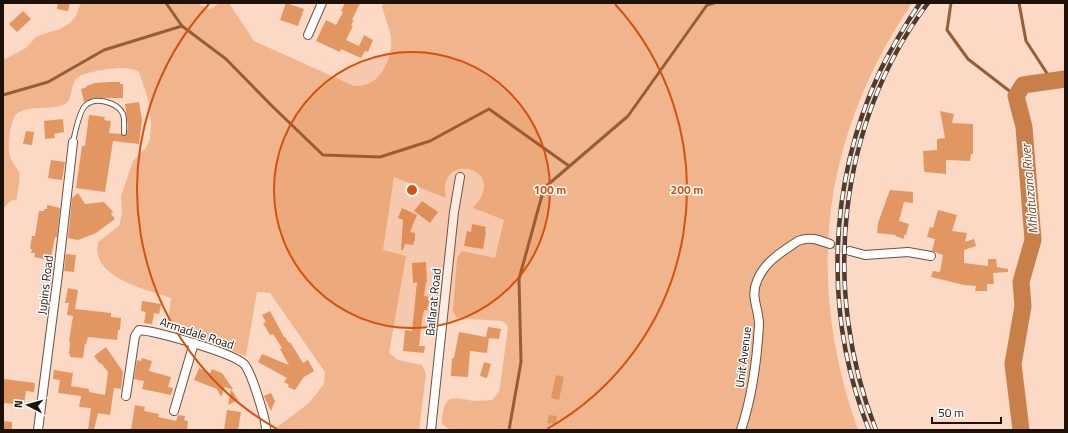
<svg xmlns="http://www.w3.org/2000/svg" width="1068" height="433" viewBox="0 0 1068 433" font-family="'Titillium Web',sans-serif">
<style>
.green{fill:#f0b58d}
.lines{fill:none;stroke-linecap:round;stroke-linejoin:round}
.stream{stroke:#955e37;stroke-width:3}
.river{stroke:#c87f4a;stroke-width:17}
.building{fill:#e29762}
.minor-tunnel{stroke:#dabba8;stroke-width:8;stroke-dasharray:8 4;stroke-linecap:butt}
.service-casing{stroke:#6d513f;stroke-width:6}
.minor-casing{stroke:#6d513f;stroke-width:10}
.service{stroke:#fff;stroke-width:4}
.minor{stroke:#fff;stroke-width:8}
.rail-casing{stroke:#4c3c31;stroke-width:4.5}
.rail{stroke:#fff;stroke-width:3;stroke-dasharray:9;stroke-linecap:butt}
.ring{fill:none;stroke:#d4520c;stroke-width:2}
.labels{text-anchor:middle;dominant-baseline:central;stroke-width:3;stroke-linejoin:round;paint-order:stroke}
.street-label{font-size:12px;fill:#1d120a;stroke:#fff}
.water-label{font-size:13px;font-style:italic;fill:#7a4721;stroke:#fff}
.centre{fill:#d4520c;stroke:#fff;stroke-width:2}
.ring-label{font-size:12px;text-anchor:middle;font-weight:bold;fill:#d4520c;stroke:#fff;stroke-width:3;stroke-linejoin:round;paint-order:stroke}
</style>
<rect width="100%" height="100%" fill="#fbd9c4"/>
<path class="green" d="M82,3H196L210,9L220,3H229L254,41L354,86C357,86 361,86 364,85C383,81 393,55 391,37C389,27 385,17 382,7L384,3H912C822,136 804,279 858,430H455L449,429L443,425C441,421 442,417 443,412C446,391 461,400 476,401C481,401 487,400 492,400L499,392L501,379L508,328L507,325L502,321L457,318L453,312L457,258L462,251L495,258L504,220L473,208C477,203 482,198 483,192C492,164 437,156 446,198L394,177L383,250L406,256L389,353L398,360L422,365L426,374L419,430H275L276,428L309,403L324,384L325,372L270,293L257,292L246,356L167,328L171,298C148,290 100,280 97,251C97,248 98,245 98,242L119,226L122,214L121,196L133,161L146,148L150,139L151,125L149,102L139,72C134,69 127,68 121,68C112,68 83,72 77,78C70,85 73,100 65,104C49,112 19,102 13,120C9,130 7,150 11,159C13,164 17,168 19,172C21,178 17,193 17,199L9,202L3,209V60L26,48L37,36L60,29L70,23L76,16L79,7Z"/>
<g class="lines">
<g class="stream">
<path d="M166,3L182,26"/>
<path d="M951,3L947,30L968,59L1016,96"/>
<path d="M1019,3L1026,41L1052,81"/>
<path d="M3,95L48,82L104,50L182,26L226,59L273,107L323,155L380,157L430,141L489,109L569,166"/>
<path d="M509,430L521,362L519,279L544,188L628,116L707,5L714,3"/>
</g>
<path class="river" d="M1021,430L1013,364L1023,306L1021,282L1033,240L1024,127L1016,96L1023,85L1065,79"/>
</g>
<g class="building">
<path d="M58,3H70L68,11L57,9Z"/>
<path d="M286,3L304,9L298,26L280,20Z"/>
<path d="M345,3H360L352,20H354L351,25L353,26L346,40L359,46L364,35L373,40L368,52L365,51L361,58L341,49L340,52L316,41L326,20L336,25L343,12L341,11Z"/>
<path d="M23,11L31,19L17,32L9,24Z"/>
<path d="M110,82H120V84H123V98H94L84,102L81,89L87,87L86,86L95,83Z"/>
<path d="M139,102L142,120L139,144L113,141L105,192L76,188L82,146H85L89,115L105,117L104,120L111,121L109,133L121,134L124,136L127,134L128,126L125,104Z"/>
<path d="M940,111L954,114L952,123L973,124V154H971L970,161L946,160V174L925,172L924,170L923,151L937,150V139L945,138Z"/>
<path d="M63,119L64,132L54,134L55,138L45,139L44,121Z"/>
<path d="M26,131L34,132L32,145L23,144Z"/>
<path d="M51,160L65,162L62,180L48,178Z"/>
<path d="M890,190L913,192V203L904,202L899,221L909,224L906,235H904V239L895,236L896,235L877,233L878,223Z"/>
<path d="M78,193L85,204L104,202L113,212L111,214L115,219L96,233L78,240L68,238L72,198Z"/>
<path d="M422,201L438,212L430,223L414,211Z"/>
<path d="M47,205L60,208L57,237H55L51,257L44,256V259L34,257L35,253H31L32,249H30L32,236H35L39,211H44V209H47Z"/>
<path d="M402,208L417,215L410,232L415,233V241H414L413,245L405,244L403,250H401L403,220L398,218Z"/>
<path d="M938,210L957,215L952,231L967,233L965,242L974,239L976,246L964,250V263L988,266V259H996L997,267L1008,269V272L993,273L994,284H987V291H975L976,286L964,285L931,277L933,271L940,272L943,255L932,251L935,239L927,237L930,227L933,228Z"/>
<path d="M472,224L486,227L485,231L486,232L483,249L464,246L467,231L471,232Z"/>
<path d="M66,254L76,255L74,272L64,271Z"/>
<path d="M426,262L427,282H426L424,296L430,297L427,310H424L422,320L419,346H425L424,353L403,351L405,330L412,331L417,282L413,283L412,263Z"/>
<path d="M68,288L78,290L75,309L111,313V317L121,318L120,330H118L117,340L88,337L86,345L85,343L83,358L70,357V354H69L70,341H69L73,316L67,315L69,303H65Z"/>
<path d="M142,301L161,304L159,314L154,313L152,324L144,323L146,312L141,311Z"/>
<path d="M270,311L284,337H285L289,343L290,342L303,363L308,360L314,371L304,377L295,390L288,387L289,385L284,382L287,378L258,362L262,354L289,365L280,349L282,348L273,334L270,335L263,323L266,322L262,315Z"/>
<path d="M488,327L501,329L499,339L489,338L487,353L470,351L468,377L451,376L452,358H454L459,332L486,337Z"/>
<path d="M106,347L123,372L121,389L114,388L110,415L98,413L94,430H88L91,408L79,407L81,396L58,393L60,380L53,379L54,370L73,373L71,386L89,389V392L105,395L108,372L101,363L100,364L94,356Z"/>
<path d="M142,358L152,361L149,371L171,377L168,387L173,388L171,395L142,389L144,381L134,379L137,360L141,361Z"/>
<path d="M484,362L491,364L487,378L480,376Z"/>
<path d="M199,368L210,373L212,369L222,373L233,389H231L238,400L228,405L231,389L225,387L221,397L217,389L194,380Z"/>
<path d="M556,375L564,377L559,400L551,398Z"/>
<path d="M4,379L35,383L34,392L26,391L24,405L3,403Z"/>
<path d="M271,393L275,401L271,411L264,396Z"/>
<path d="M135,405L145,407L144,411L159,414L158,417L176,421L178,415L185,416L184,420L188,421L187,430H131Z"/>
<path d="M227,410L241,412L238,430H224Z"/>
<path d="M549,415L557,416L556,424L547,423Z"/>
<path d="M3,421L12,422V430H3Z"/>
</g>
<g class="lines">
<path class="minor-tunnel" d="M830,244L850,251"/>
<defs>
<path id="service" d="M73,142C75,133 79,112 85,106C95,96 117,102 123,114C125,120 124,127 124,133"/>
<g id="minor">
<path d="M308,35L322,3"/>
<path d="M850,251L865,255L908,252L931,256"/>
<path d="M126,396L135,336L139,330C156,331 233,353 244,364C251,371 266,419 266,430"/>
<path d="M174,411L194,343"/>
<path d="M38,430L58,274L73,142"/>
<path d="M431,430L454,212L460,177"/>
<path d="M741,430C752,397 757,360 759,325C759,308 750,297 757,281C765,261 782,252 798,241C809,236 819,240 830,244"/>
</g>
</defs>
<use href="#service" class="service-casing"/>
<use href="#minor" class="minor-casing"/>
<use href="#service" class="service"/>
<use href="#minor" class="minor"/>
<defs>
<g id="rail">
<path d="M869,430C823,315 828,183 880,71C892,47 905,25 920,3"/>
<path d="M876,430C821,291 837,124 928,3"/>
</g>
</defs>
<use href="#rail" class="rail-casing"/>
<use href="#rail" class="rail"/>
</g>
<circle cx="412" cy="190" r="138" fill="#d4520c" fill-opacity=".12"/>
<g class="ring">
<circle cx="412" cy="190" r="138"/>
<path d="M277 429A275 275 0 0 1 209 4M615 4A275 275 0 0 1 547 429"/>
</g>
<g class="labels">
<g class="street-label">
<text transform="translate(45 285) rotate(-83)">Jupins Road</text>
<text transform="translate(433 302) rotate(-84)">Ballarat Road</text>
<text transform="translate(197 333) rotate(18)">Armadale Road</text>
<text transform="translate(743 357) rotate(-83)">Unit Avenue</text>
</g>
<g class="water-label">
<text transform="translate(1029 189) rotate(-95)">Mhlatuzana River</text>
</g>
</g>
<circle cx="412" cy="190" r="6" class="centre"/>
<g class="ring-label">
<text x="550" y="194">100 m</text>
<text x="687" y="194">200 m</text>
</g>
<rect width="1068" height="433" fill="none" stroke="#1d120a" stroke-width="8"/>
<g transform="translate(28 405) rotate(276)" stroke="#ffffff" stroke-width="3" paint-order="stroke">
<path d="M0-3L7 15L0 10L-7 15Z" fill="#1d120a"/>
<text y="-6" font-size="11" font-weight="bold" text-anchor="middle" fill="#1d120a">N</text>
</g>
<path d="M932 417v6h69v-6" fill="none" stroke="#1d120a" stroke-width="2"/>
<text x="938" y="417" font-size="12" fill="#1d120a" stroke="#ffffff" stroke-width="3" paint-order="stroke">50 m</text>
</svg>
